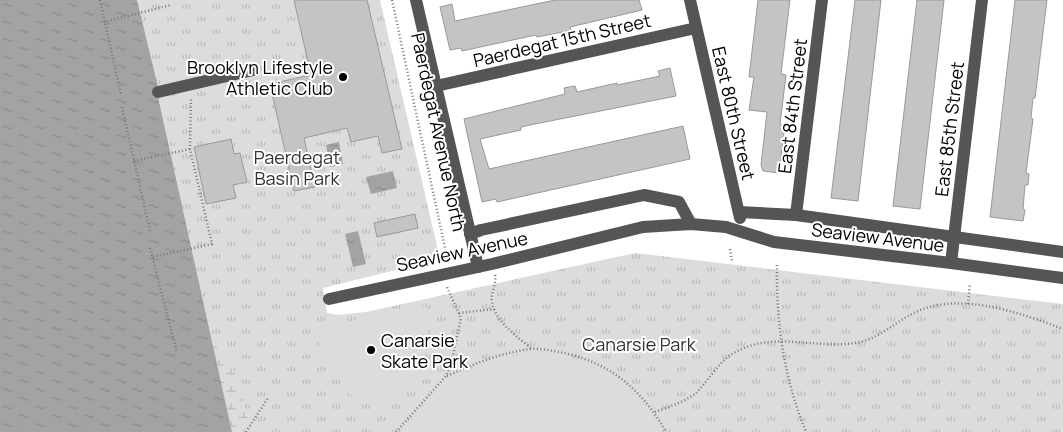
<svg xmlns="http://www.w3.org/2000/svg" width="1063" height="432" viewBox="0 0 1063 432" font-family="Manrope,sans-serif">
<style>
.grass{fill:url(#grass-tufts)}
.wetland{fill:url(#wetland-marsh)}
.garden{fill:#dcdcdc}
.water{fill:url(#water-ripples)}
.building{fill:#c4c4c4;stroke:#999}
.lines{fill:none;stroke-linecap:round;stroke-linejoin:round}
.path{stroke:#777;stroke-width:2.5;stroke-dasharray:1 2.5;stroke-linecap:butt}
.minor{stroke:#555;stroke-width:12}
.poi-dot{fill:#000;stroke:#fff;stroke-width:2}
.labels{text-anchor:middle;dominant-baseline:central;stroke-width:4;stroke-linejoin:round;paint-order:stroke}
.street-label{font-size:18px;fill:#000;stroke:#fff}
.poi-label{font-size:18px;fill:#000;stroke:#fff;text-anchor:end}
.park-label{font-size:18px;fill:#333;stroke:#fff}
</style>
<defs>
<pattern id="grass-tufts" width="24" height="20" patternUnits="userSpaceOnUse" patternTransform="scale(1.25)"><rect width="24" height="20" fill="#dcdcdc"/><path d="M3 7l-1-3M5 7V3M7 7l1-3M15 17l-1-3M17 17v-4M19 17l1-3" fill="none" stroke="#bbb"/></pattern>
<pattern id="wetland-marsh" width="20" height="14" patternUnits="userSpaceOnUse" patternTransform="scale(1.25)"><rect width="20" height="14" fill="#dcdcdc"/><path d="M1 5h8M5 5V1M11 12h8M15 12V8" fill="none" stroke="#bbb"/></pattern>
<pattern id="water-ripples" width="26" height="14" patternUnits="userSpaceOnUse" patternTransform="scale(1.25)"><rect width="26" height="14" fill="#a3a3a3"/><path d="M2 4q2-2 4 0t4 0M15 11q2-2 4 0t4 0" fill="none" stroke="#8b8b8b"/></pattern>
</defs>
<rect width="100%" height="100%" fill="#fff"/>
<path class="grass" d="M137,0H380L440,259L323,288L327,313L338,315L366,312L635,253L1063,304V432H232Z"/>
<path class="wetland" d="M212,341L233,367L243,399L251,432H232Z"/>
<g class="garden">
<path d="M420,306L426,307L430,312L428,318L429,330L420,344L424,356L416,365L415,382L401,398L386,401L375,398L359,404L353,396L346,392L337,374L326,366L319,355L320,340L327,330L337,324L362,319L372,314L395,315Z"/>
<path d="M529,353C583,354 639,381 662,432H401C436,387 470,359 529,353Z"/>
</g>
<g class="water">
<path d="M0,0H137L157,83L159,101L232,432H0Z"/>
<path d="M339,142L343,164L330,167L326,145Z"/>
<path d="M393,171L397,188L371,194L366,177Z"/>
<path d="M358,231L366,264L353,267L345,234Z"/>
</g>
<g class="building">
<path d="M294,0H367L402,149L382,153L378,136L351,142L347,128L304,138L315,187L294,191L270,84L311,75Z"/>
<path d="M555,0H639L642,10L570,27L571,30L558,33L537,37L536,35L462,51L461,48L450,50L440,7L452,4L455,21Z"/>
<path d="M758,0H790L781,74L786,75L780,124L785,125L779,173L763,171L761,165L767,112L749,110L754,77H749Z"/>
<path d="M855,0H881L858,201L831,198Z"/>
<path d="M917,0H944L920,209L893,206Z"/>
<path d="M1015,0H1047L1035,98H1033L1031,118L1033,119L1026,173L1029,174L1028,185H1025L1023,209L1025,210L1023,221L990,217Z"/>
<path d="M670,68L676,96L530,125L521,127V130L480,139L489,169L683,126L690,159L497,202L496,199L482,202L464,119L565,94L564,88L575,86L577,92L617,83V85L660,76L658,71Z"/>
<path d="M231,139L234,154L240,153L247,182L233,185L236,198L206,204L194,147Z"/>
<path d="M415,214L418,228L377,237L374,223Z"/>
</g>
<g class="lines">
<g class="path">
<path d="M100,0L121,94"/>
<path d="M392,0L448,262"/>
<path d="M104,22L171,5"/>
<path d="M122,107L150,231"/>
<path d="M134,161L190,149"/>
<path d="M150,248L177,353"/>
<path d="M730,249L732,261"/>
<path d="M153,257L212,244L190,149L191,97"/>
<path d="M777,265C776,323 784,378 806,432"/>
<path d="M495,275C497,285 490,293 492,302C495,322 518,337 532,349"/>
<path d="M968,304L970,283"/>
<path d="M459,313L494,309"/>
<path d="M447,376C474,364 500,353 530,349C541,348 554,351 564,353C611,363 643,391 666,432"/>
<path d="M655,412C668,407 685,402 696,393C706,383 721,360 732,354C771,330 813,349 855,343C878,340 896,321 916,312C959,291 1021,313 1063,329"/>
<path d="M246,432L268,398"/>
<path d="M396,432L446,376L451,365L461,318L446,285"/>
</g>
<g class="minor">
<path d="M416,0L478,267"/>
<path d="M690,0L740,218"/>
<path d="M436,86L696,28"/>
<path d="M158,92L253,70"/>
<path d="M739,212L796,215L1063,252"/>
<path d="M796,215L822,0"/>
<path d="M470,234L481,230L644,195L679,202L691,224"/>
<path d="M951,263L982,0"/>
<path d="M329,299L492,264L643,227L691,224L726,227L774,242L951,263L1063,278"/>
</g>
</g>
<g class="poi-dot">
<circle cx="343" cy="77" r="5"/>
<circle cx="371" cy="350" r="5"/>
</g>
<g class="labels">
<g class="street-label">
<text transform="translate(562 40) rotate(-13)">Paerdegat 15th Street</text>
<text transform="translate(792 106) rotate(-83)">East 84th Street</text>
<text transform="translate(734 113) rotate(77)">East 80th Street</text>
<text transform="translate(949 129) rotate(-83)">East 85th Street</text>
<text transform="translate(439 132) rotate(78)">Paerdegat Avenue North</text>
<text transform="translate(878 237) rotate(7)">Seaview Avenue</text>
<text transform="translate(462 251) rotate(-12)">Seaview Avenue</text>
</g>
<g class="poi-label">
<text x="333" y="67">Brooklyn Lifestyle<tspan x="333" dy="21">Athletic Club</tspan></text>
<text x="381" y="340" text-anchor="start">Canarsie<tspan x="381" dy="21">Skate Park</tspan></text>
</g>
<g class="park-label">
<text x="297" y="157">Paerdegat<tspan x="297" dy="21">Basin Park</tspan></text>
<text x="639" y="344">Canarsie Park</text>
</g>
</g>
</svg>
